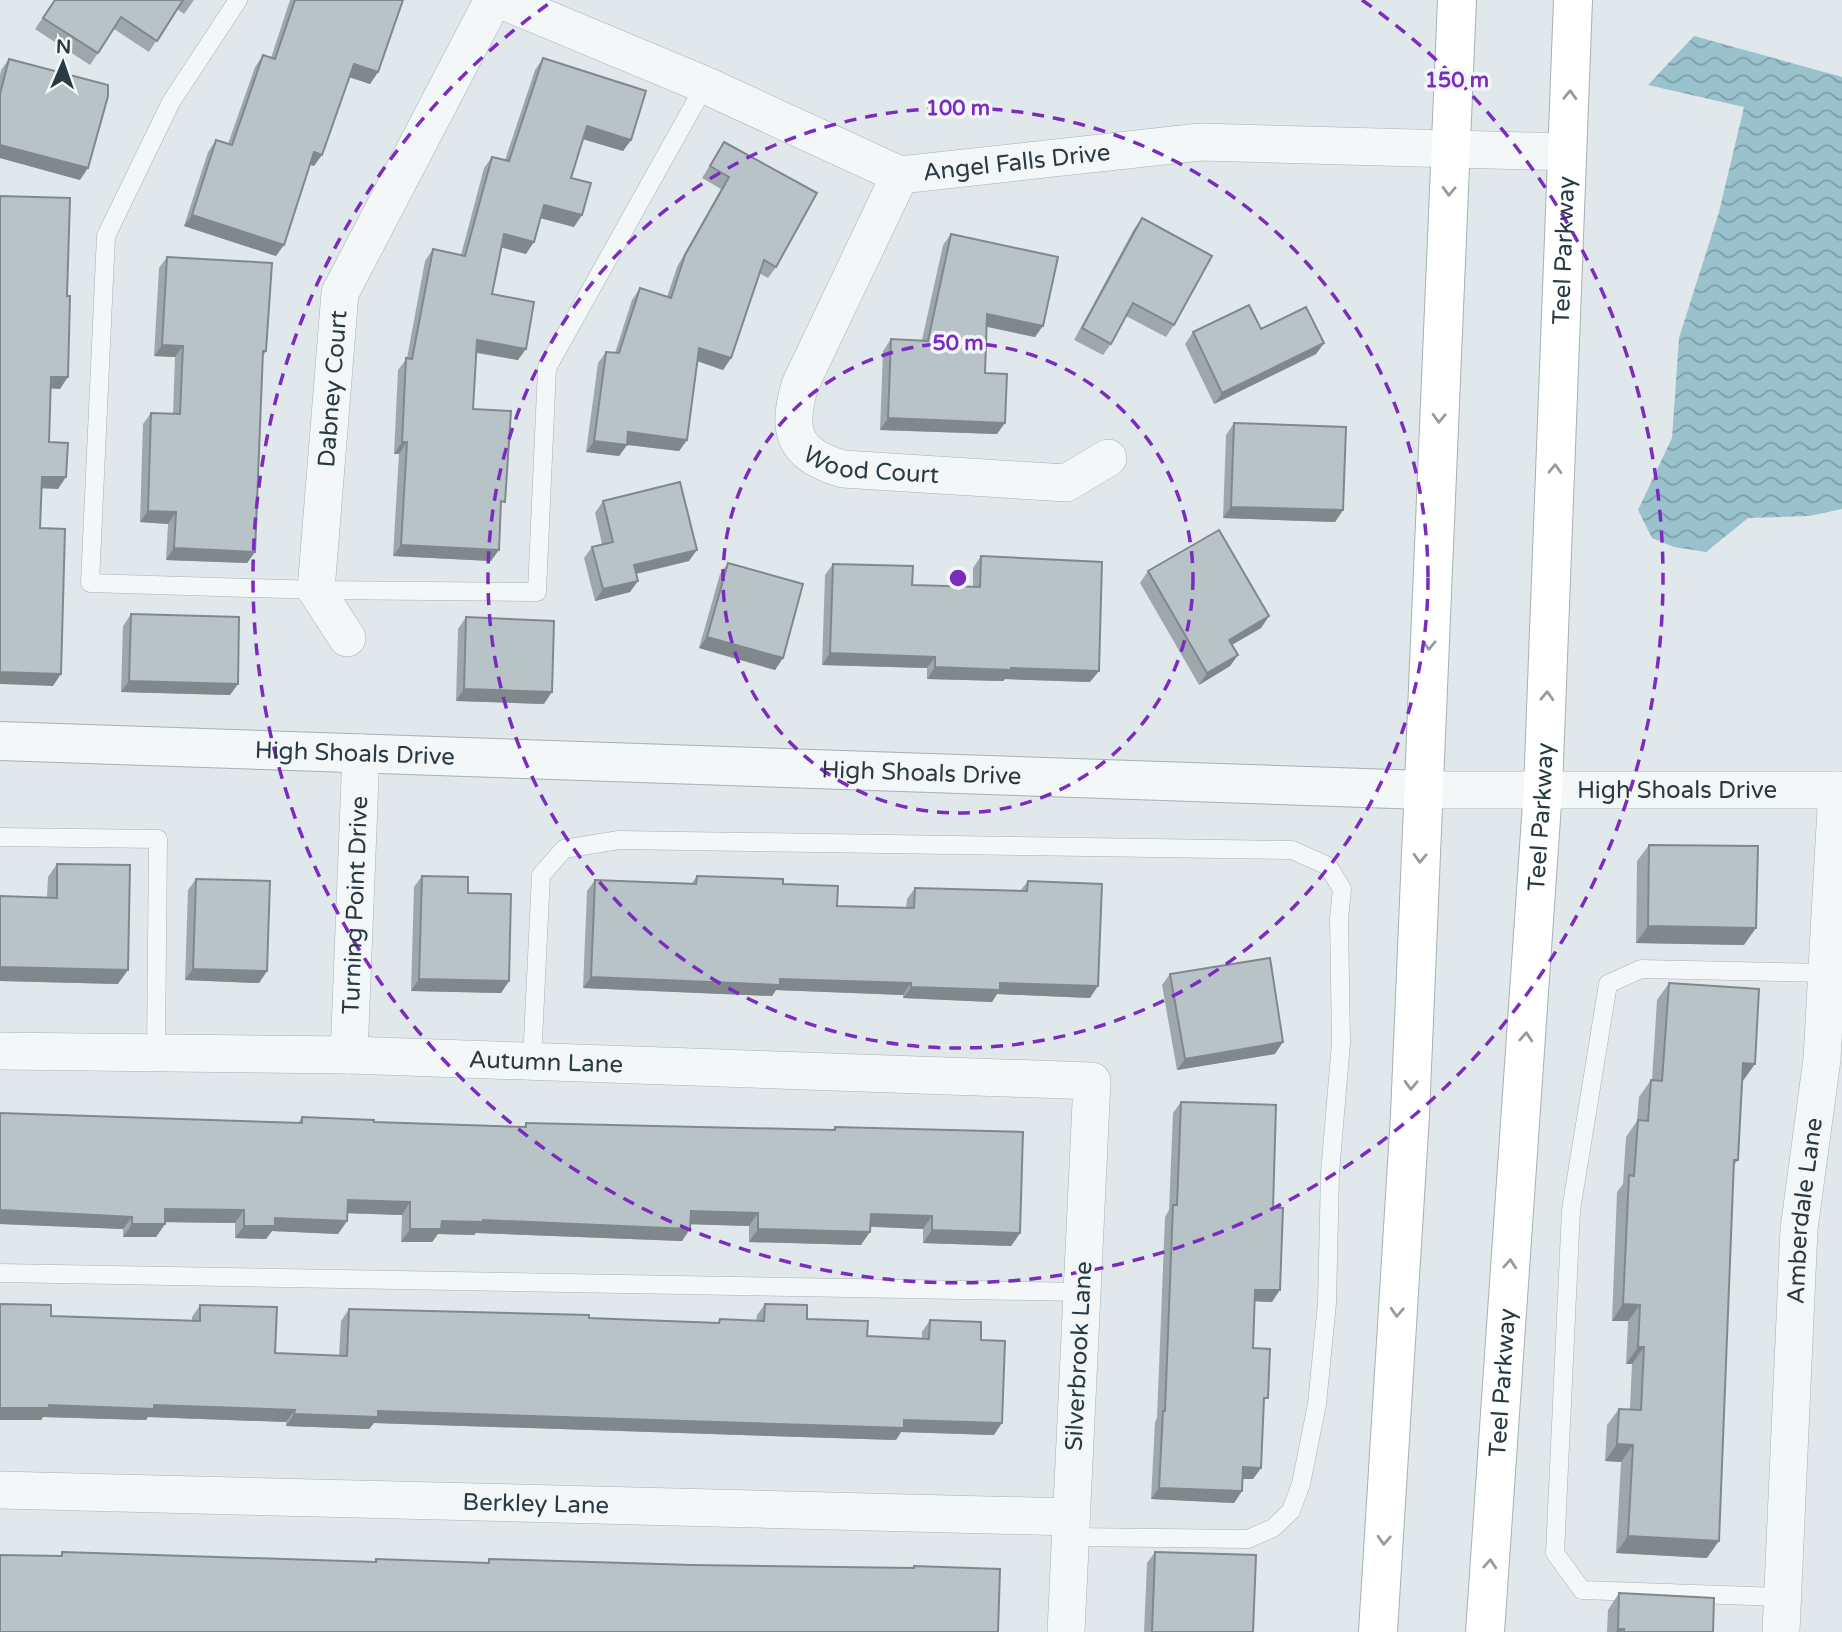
<svg xmlns="http://www.w3.org/2000/svg" width="1842" height="1632" viewBox="0 0 1842 1632" font-family="'Varela Round',sans-serif">
<style>
.water{fill:url(#water-waves)}
.lines{fill:none;stroke-linecap:round;stroke-linejoin:round}
.service-casing{stroke:#a6b0b5;stroke-width:19}
.minor-casing{stroke:#a6b0b5;stroke-width:38}
.tertiary-casing{stroke:#a6b0b5;stroke-width:40}
.secondary-casing{stroke:#a6b0b5;stroke-width:40}
.service{stroke:#f4f7f8;stroke-width:18}
.minor{stroke:#f4f7f8;stroke-width:37}
.tertiary{stroke:#f4f7f8;stroke-width:38}
.secondary{stroke:#fff;stroke-width:38}
.wall{fill:#9ea8ac}
.shaded-wall{fill:#81888c}
.building{fill:#b8c3c8;stroke:#81888c;stroke-width:2}
.oneway{stroke:#949ca1}
.ring{fill:none;stroke:#7b2cbf;stroke-width:3.5;stroke-dasharray:12 9}
.labels{text-anchor:middle;dominant-baseline:central;stroke-width:7;stroke-linejoin:round;paint-order:stroke}
.street-label{font-size:24px;fill:#283a43;stroke:#f1f6f8}
.centre{fill:#7b2cbf;stroke:#f1f6f8;stroke-width:3.5}
.ring-label{font-size:21px;text-anchor:middle;font-weight:bold;fill:#7b2cbf;stroke:#f1f6f8;stroke-width:7;stroke-linejoin:round;paint-order:stroke}
</style>
<defs>
<pattern id="water-waves" width="16" height="10" patternUnits="userSpaceOnUse" patternTransform="scale(1.75)"><rect width="16" height="10" fill="#99c2cd"/><path d="M0 5q4-4 8 0t8 0" fill="none" stroke="#7d9fa8"/></pattern>
</defs>
<rect width="100%" height="100%" fill="#e1e8eb"/>
<path class="water" d="M1694,36L1842,77V509L1809,516L1748,518L1706,552L1674,547L1652,538L1638,510L1672,438L1679,338L1719,212L1744,107L1648,85Z"/>
<g class="lines">
<defs>
<g id="service">
<path d="M238,0L171,102L106,236L90,583L316,590L537,592L547,368L705,85"/>
<path d="M0,837L158,839L156,1053"/>
<path d="M532,1061L541,875L564,849L619,840L1292,850L1328,866L1342,889L1339,918L1341,1043L1330,1173L1327,1303L1317,1404L1301,1484L1291,1511L1273,1528L1248,1539L1071,1537"/>
<path d="M0,1273L1082,1292"/>
<path d="M1783,1597L1582,1590L1555,1553L1571,1210L1608,984L1641,969L1827,973"/>
</g>
<g id="minor">
<path id="s1" d="M501,0L705,85L900,175L1200,142L1567,152"/>
<path id="s2" d="M900,175L800,385C786,432 794,455 843,469L1066,483L1108,458"/>
<path id="s3" d="M347,638L316,590L340,293L493,0"/>
<path id="s4" d="M1423,790H1842"/>
<path id="s5" d="M0,1051L349,1055L1092,1081L1066,1632"/>
<path id="s6" d="M349,1055L361,753"/>
<path id="s7" d="M0,1490L1071,1517"/>
<path id="s8" d="M1781,1632L1799,1229L1822,1059L1837,790"/>
</g>
<g id="tertiary">
<path id="s9" d="M0,741L1423,790"/>
</g>
<g id="secondary">
<path d="M1378,1632L1410,1115L1457,0"/>
<path id="s10" d="M1485,1632L1543,789L1573,0"/>
</g>
</defs>
<use href="#service" class="service-casing"/>
<use href="#minor" class="minor-casing"/>
<use href="#tertiary" class="tertiary-casing"/>
<use href="#secondary" class="secondary-casing"/>
<use href="#service" class="service"/>
<use href="#minor" class="minor"/>
<use href="#tertiary" class="tertiary"/>
<use href="#secondary" class="secondary"/>
</g>
<g class="wall">
<path d="M55,0H194L184,14L177,9L149,52L114,29L90,65L35,29Z"/>
<path d="M290,0H403L378,72L370,84L349,77L314,166L310,165L276,256L184,226L208,152L216,140L228,144L255,67L263,55L271,58Z"/>
<path d="M543,58L631,140L623,151L583,139L571,178L574,227L541,218L526,254L501,247L492,294L518,360L476,353L473,409L501,507L491,561L393,556L399,454H394L398,370L407,358L425,261L433,249L461,255L484,168L492,157L505,160L535,70Z"/>
<path d="M9,59L80,180L0,158V76L1,70Z"/>
<path d="M724,142L776,267L768,278L759,273L731,358L723,370L698,361L687,440L679,451L627,445L619,456L586,452L598,363L606,352L615,353L632,300L640,288L667,297L677,267L721,189L702,178Z"/>
<path d="M1142,218L1174,325L1166,337L1126,316L1111,344L1103,355L1074,340L1134,229Z"/>
<path d="M951,234L1035,337L987,327L985,373L997,434L880,430L883,351L891,339L922,340L943,245Z"/>
<path d="M167,257L266,351L263,357L255,552L247,563L166,560L168,524L140,522L143,424L151,413H173L175,357L154,356L159,268Z"/>
<path d="M1261,329L1324,343L1316,354L1214,404L1185,344L1193,332Z"/>
<path d="M1234,423L1343,510L1335,522L1223,518L1226,435Z"/>
<path d="M603,501L689,561L636,574L630,592L595,601L584,558L592,547L602,544L595,513Z"/>
<path d="M981,556L1090,682L1005,679L1003,681L927,679V668L822,665L825,575L833,564L912,585L973,587V568Z"/>
<path d="M728,563L783,658L775,670L699,648L720,574Z"/>
<path d="M1148,571L1269,616L1261,628L1232,645L1238,655L1230,666L1199,685L1140,583Z"/>
<path d="M131,614L230,695L121,692L123,626Z"/>
<path d="M466,617L544,704L456,701L458,629Z"/>
<path d="M1649,845L1744,945L1636,943L1637,861Z"/>
<path d="M57,864L118,984L0,981V896L47,897L48,877Z"/>
<path d="M422,876L468,893L509,981L501,993L411,991L414,887Z"/>
<path d="M697,876L783,884L837,906L906,908L907,899L915,888L1020,891L1028,881L1090,998L997,994L992,1002L903,998V995L776,990L772,996L583,988L587,891L595,880L692,883Z"/>
<path d="M196,879L267,971L259,983L185,980L188,890Z"/>
<path d="M1170,974L1275,1054L1177,1070L1162,985Z"/>
<path d="M1669,983L1743,1081L1738,1160L1734,1165L1707,1558L1616,1553L1621,1462L1605,1461L1607,1425L1619,1409H1630L1632,1364H1626L1628,1321H1612L1617,1192L1623,1184L1626,1137L1637,1121L1639,1097L1651,1080H1652L1657,1000Z"/>
<path d="M1181,1102L1273,1208L1272,1302L1255,1301L1253,1348L1264,1404L1261,1468L1253,1479H1243L1242,1491L1234,1503L1151,1499L1155,1422L1157,1418L1165,1217L1169,1210L1173,1113Z"/>
<path d="M0,1113L298,1123L302,1117L374,1122L524,1127L526,1123L832,1130L835,1127L1020,1233L1011,1246L923,1243V1229L870,1227L861,1245L749,1242V1226L691,1224L682,1241L476,1233L474,1235L438,1234L432,1242H401L402,1215L348,1213L347,1221L338,1234L272,1231L266,1239L235,1238V1223L165,1222V1224L156,1237H123V1229L0,1224Z"/>
<path d="M0,1304L51,1316L192,1321V1317L200,1305L275,1353L339,1356L341,1321L349,1309L717,1323L720,1319L756,1321L757,1315L765,1304L807,1319L867,1336L922,1338V1332L930,1320L981,1340L994,1435L901,1432L896,1440L374,1423L369,1429L286,1426V1422L148,1417L146,1420L43,1417L41,1420H0Z"/>
<path d="M1155,1552L1253,1632H1144L1147,1563Z"/>
<path d="M1619,1593L1713,1632H1607L1608,1610Z"/>
</g>
<g class="shaded-wall">
<path d="M354,64L378,72L370,84L346,76Z"/>
<path d="M587,126L631,140L623,151L579,138Z"/>
<path d="M0,145L88,168L80,180L0,158Z"/>
<path d="M314,152L322,155L314,166L306,163Z"/>
<path d="M544,205L582,215L574,227L536,217Z"/>
<path d="M192,215L284,245L276,256L184,226Z"/>
<path d="M504,234L534,242L526,254L496,246Z"/>
<path d="M987,314L1043,326L1035,337L979,325Z"/>
<path d="M477,340L526,349L518,360L469,351Z"/>
<path d="M1324,343L1316,354L1214,404L1222,393Z"/>
<path d="M162,345L183,346L175,357L154,356Z"/>
<path d="M699,348L731,358L723,370L691,359Z"/>
<path d="M51,377H68L60,389L43,388Z"/>
<path d="M888,418L1005,423L997,434L880,430Z"/>
<path d="M628,432L687,440L679,451L620,444Z"/>
<path d="M594,441L627,445L619,456L586,452Z"/>
<path d="M402,442H407L399,454H394Z"/>
<path d="M42,477H66L58,489L34,488Z"/>
<path d="M1231,507L1343,510L1335,522L1223,518Z"/>
<path d="M148,511L176,512L168,524L140,522Z"/>
<path d="M401,545L499,550L491,561L393,556Z"/>
<path d="M174,548L255,552L247,563L166,560Z"/>
<path d="M697,550L689,561L626,576L634,565Z"/>
<path d="M638,581L630,592L595,601L603,589Z"/>
<path d="M1269,616L1261,628L1221,651L1229,640Z"/>
<path d="M707,637L783,658L775,670L699,648Z"/>
<path d="M830,653L935,657L927,668L822,665Z"/>
<path d="M1238,655L1230,666L1199,685L1207,673Z"/>
<path d="M935,667L1011,668L1099,671L1090,682L1005,679L1003,681L927,679Z"/>
<path d="M0,672L61,674L53,686L0,684Z"/>
<path d="M129,681L238,684L230,695L121,692Z"/>
<path d="M464,689L552,692L544,704L456,701Z"/>
<path d="M1648,926L1756,928L1744,945L1636,943Z"/>
<path d="M0,967L128,970L118,984L0,981Z"/>
<path d="M193,969L267,971L259,983L185,980Z"/>
<path d="M591,977L780,979L911,983L903,995L776,990L772,996L583,988Z"/>
<path d="M419,979L509,981L501,993L411,991Z"/>
<path d="M1000,983L1098,986L1090,998L997,994L992,1002L903,998L911,987Z"/>
<path d="M1283,1042L1275,1054L1177,1070L1185,1059Z"/>
<path d="M1743,1063L1755,1064L1743,1081Z"/>
<path d="M348,1200L410,1202L402,1215L339,1213Z"/>
<path d="M165,1209L244,1210L235,1223L156,1222Z"/>
<path d="M0,1210L132,1217L123,1229L0,1224Z"/>
<path d="M691,1211L758,1213L749,1226L682,1224Z"/>
<path d="M871,1214L932,1216L923,1229L862,1226Z"/>
<path d="M275,1218L347,1221L338,1234L272,1231L266,1239L235,1238L244,1226Z"/>
<path d="M483,1220L690,1229L682,1241L476,1233L474,1235L438,1234L432,1242H401L410,1229L442,1221Z"/>
<path d="M132,1224H165L156,1237H123Z"/>
<path d="M758,1229L870,1232L861,1245L749,1242Z"/>
<path d="M932,1230L1020,1233L1011,1246L923,1243Z"/>
<path d="M1255,1290H1280L1272,1302L1247,1301Z"/>
<path d="M1623,1304L1640,1305L1628,1321H1612Z"/>
<path d="M1638,1347H1644L1632,1364H1626Z"/>
<path d="M49,1405H154L295,1410L286,1422L148,1417L146,1420L43,1417L41,1420H0V1408Z"/>
<path d="M378,1411L904,1420L1002,1423L994,1435L901,1432L896,1440L374,1423L369,1429L286,1426L294,1414Z"/>
<path d="M1617,1444L1633,1445L1621,1462L1605,1461Z"/>
<path d="M1243,1467L1261,1468L1253,1479H1235Z"/>
<path d="M1159,1488L1242,1491L1234,1503L1151,1499Z"/>
<path d="M1628,1536L1719,1541L1707,1558L1616,1553Z"/>
<path d="M1618,1629H1624L1622,1632H1616Z"/>
</g>
<g class="building">
<path d="M55,0H183L157,41L121,17L98,53L43,18Z"/>
<path d="M295,0H403L378,72L354,64L322,155L314,152L284,245L192,215L216,140L232,145L263,55L275,59Z"/>
<path d="M543,58L646,91L631,140L587,126L571,178L591,183L582,215L544,205L534,242L504,234L492,294L534,302L526,349L477,340L473,409L511,411L505,502L501,501L499,550L401,545L407,442H402L406,358L412,359L433,249L465,256L492,157L509,161Z"/>
<path d="M9,59L108,85V96L88,168L0,145V94Z"/>
<path d="M724,142L817,193L776,267L764,260L731,358L699,348L687,440L628,432L627,445L594,441L606,352L619,353L640,288L671,298L685,255L729,177L710,166Z"/>
<path d="M0,196L70,198L67,296H70L68,377H51L49,442L68,443L66,477H42L40,528L65,529L61,674L0,672Z"/>
<path d="M1142,218L1212,256L1174,325L1133,303L1111,344L1082,328Z"/>
<path d="M951,234L1058,257L1043,326L987,314L985,373L1007,374L1005,423L888,418L891,339L928,341Z"/>
<path d="M167,257L272,263L266,351H263L255,552L174,548L176,512L148,511L151,413L180,414L183,346L162,345Z"/>
<path d="M1249,305L1261,329L1306,307L1324,343L1222,393L1193,332Z"/>
<path d="M1234,423L1346,427L1343,510L1231,507Z"/>
<path d="M680,482L697,550L634,565L638,581L603,589L592,547L613,542L603,501Z"/>
<path d="M1219,530L1269,616L1229,640L1238,655L1207,673L1148,571Z"/>
<path d="M981,556L1102,562L1099,671L1011,668V670L935,667V657L830,653L833,564L913,566L912,585L980,587Z"/>
<path d="M728,563L803,584L783,658L707,637Z"/>
<path d="M131,614L239,617L238,684L129,681Z"/>
<path d="M466,617L554,621L552,692L464,689Z"/>
<path d="M1649,845L1758,846L1756,928L1648,926Z"/>
<path d="M57,864L130,865L128,970L0,967V896L57,898Z"/>
<path d="M422,876L468,877V893L511,894L509,981L419,979Z"/>
<path d="M697,876L783,879V884L838,886L837,906L914,908L915,888L1027,891L1028,881L1102,884L1098,986L1000,983V990L911,987V983L780,979V985L591,977L595,880L696,884Z"/>
<path d="M196,879L270,881L267,971L193,969Z"/>
<path d="M1270,958L1283,1042L1185,1059L1170,974Z"/>
<path d="M1669,983L1759,989L1755,1064L1743,1063L1738,1160H1734L1719,1541L1628,1536L1633,1445L1617,1444L1619,1409L1641,1410L1644,1347H1638L1640,1305L1623,1304L1629,1175L1634,1176L1638,1120L1648,1121L1651,1080L1662,1081Z"/>
<path d="M1181,1102L1276,1105L1273,1208H1283L1280,1290H1255L1253,1348L1270,1349L1268,1398H1264L1261,1468L1243,1467L1242,1491L1159,1488L1163,1411H1165L1173,1205H1177Z"/>
<path d="M0,1113L302,1123V1117L374,1120V1122L526,1127V1123L835,1130V1127L1023,1132L1020,1233L932,1230V1216L871,1214L870,1232L758,1229V1213L691,1211L690,1229L483,1220V1222L442,1221L441,1229H410V1202L348,1200L347,1221L275,1218V1226H244V1210L165,1209V1224H132V1217L0,1210Z"/>
<path d="M0,1304L51,1305V1316L200,1321V1305L277,1307L275,1353L347,1356L349,1309L589,1315V1318L719,1323L720,1319L764,1321L765,1304L807,1305V1319L868,1321L867,1336L929,1339L930,1320L981,1322V1340L1005,1341L1002,1423L904,1420V1428L378,1411V1417L294,1414L295,1410L154,1405V1409L49,1405V1408H0Z"/>
<path d="M62,1552L376,1562V1559L489,1563V1559L693,1565L914,1568V1566L1000,1569L998,1632H0V1555L62,1556Z"/>
<path d="M1155,1552L1256,1555L1253,1632H1152Z"/>
<path d="M1619,1593L1714,1598L1713,1632H1624V1629H1618Z"/>
</g>
<defs><path id="oneway-chevron" d="M-2-3.5L2.5 0L-2 3.5" fill="none" stroke-width="1.6" stroke-linecap="round" stroke-linejoin="round" transform="scale(1.75)"/></defs>
<g class="oneway">
<use href="#oneway-chevron" transform="translate(1570 95) rotate(-88)"/>
<use href="#oneway-chevron" transform="translate(1449 191) rotate(92)"/>
<use href="#oneway-chevron" transform="translate(1439 418) rotate(92)"/>
<use href="#oneway-chevron" transform="translate(1555 469) rotate(-88)"/>
<use href="#oneway-chevron" transform="translate(1429 645) rotate(92)"/>
<use href="#oneway-chevron" transform="translate(1547 696) rotate(-88)"/>
<use href="#oneway-chevron" transform="translate(1420 858) rotate(92)"/>
<use href="#oneway-chevron" transform="translate(1526 1037) rotate(-86)"/>
<use href="#oneway-chevron" transform="translate(1411 1085) rotate(92)"/>
<use href="#oneway-chevron" transform="translate(1510 1264) rotate(-86)"/>
<use href="#oneway-chevron" transform="translate(1397 1312) rotate(93)"/>
<use href="#oneway-chevron" transform="translate(1384 1540) rotate(93)"/>
<use href="#oneway-chevron" transform="translate(1490 1564) rotate(-86)"/>
</g>
<g class="ring">
<circle cx="958" cy="578" r="235"/>
<circle cx="958" cy="578" r="470"/>
<path d="M1362 0A705 705 0 1 1 554 0"/>
</g>
<g class="labels">
<g class="street-label">
<text stroke="none"><textPath href="#s1" startOffset="553">Angel Falls Drive</textPath></text>
<text stroke="none"><textPath href="#s10" startOffset="1384">Teel Parkway</textPath></text>
<text stroke="none"><textPath href="#s3" startOffset="259">Dabney Court</textPath></text>
<text stroke="none"><textPath href="#s2" startOffset="371">Wood Court</textPath></text>
<text stroke="none"><textPath href="#s9" startOffset="355">High Shoals Drive</textPath></text>
<text stroke="none"><textPath href="#s9" startOffset="922">High Shoals Drive</textPath></text>
<text stroke="none"><textPath href="#s4" startOffset="254">High Shoals Drive</textPath></text>
<text stroke="none"><textPath href="#s10" startOffset="817">Teel Parkway</textPath></text>
<text stroke="none"><textPath href="#s6" startOffset="150">Turning Point Drive</textPath></text>
<text stroke="none"><textPath href="#s5" startOffset="546">Autumn Lane</textPath></text>
<text stroke="none"><textPath href="#s8" startOffset="422">Amberdale Lane</textPath></text>
<text transform="translate(1079 1356) rotate(-87)">Silverbrook Lane</text>
<text stroke="none"><textPath href="#s10" startOffset="250">Teel Parkway</textPath></text>
<text stroke="none"><textPath href="#s7" startOffset="536">Berkley Lane</textPath></text>
</g>
</g>
<circle cx="958" cy="578" r="10" class="centre"/>
<g class="ring-label">
<text x="1457" y="87">150 m</text>
<text x="958" y="115">100 m</text>
<text x="958" y="350">50 m</text>
</g>
<g transform="translate(63 63) rotate(2)" stroke="#f1f6f8" stroke-width="5" paint-order="stroke">
<path d="M0-5L12 26L0 18L-12 26Z" fill="#283a43"/>
<text y="-10" font-size="19" font-weight="bold" text-anchor="middle" fill="#283a43">N</text>
</g>
</svg>
